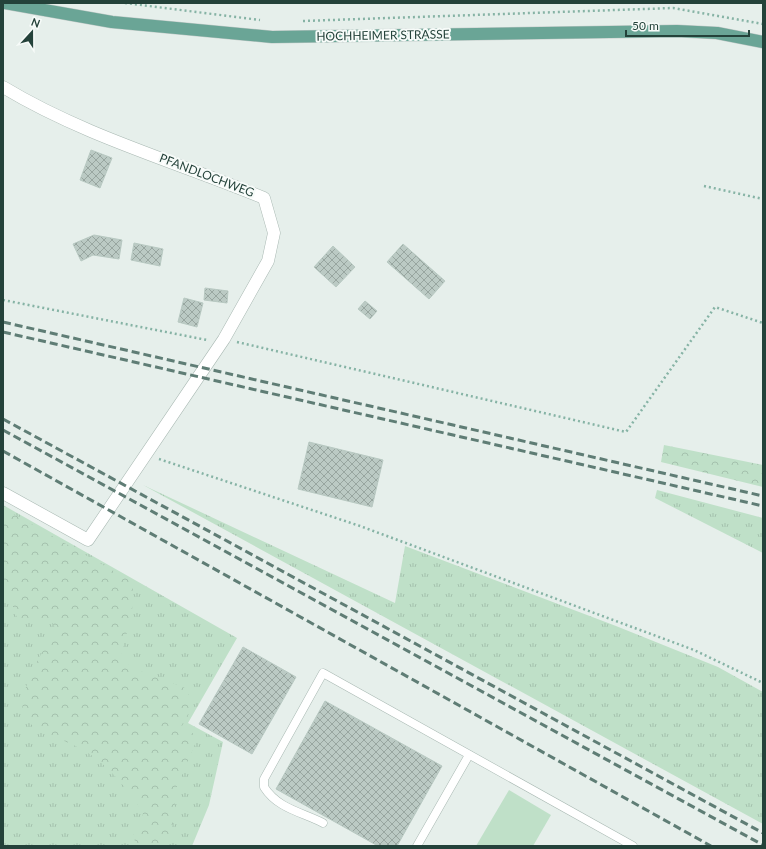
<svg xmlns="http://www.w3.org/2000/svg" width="766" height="849" viewBox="0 0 766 849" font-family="Lato,sans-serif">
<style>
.grass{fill:url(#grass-tufts)}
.forest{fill:url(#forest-crowns)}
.pitch{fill:#bfe0c8}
.building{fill:url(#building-cross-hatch);stroke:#b8c9c2}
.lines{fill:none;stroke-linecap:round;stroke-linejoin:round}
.lane-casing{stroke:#a8b8b2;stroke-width:9}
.street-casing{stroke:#a8b8b2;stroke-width:13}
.primary-casing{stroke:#c2cac8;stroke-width:13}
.path{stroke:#86b3a5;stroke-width:2.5;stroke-dasharray:2 3;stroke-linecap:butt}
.lane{stroke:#fff;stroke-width:8}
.street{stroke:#fff;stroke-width:12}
.primary{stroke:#6aa596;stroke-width:12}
.rail{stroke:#5f7d75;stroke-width:3;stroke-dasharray:8 4;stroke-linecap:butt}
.labels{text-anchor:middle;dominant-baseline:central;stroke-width:4;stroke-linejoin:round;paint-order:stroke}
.street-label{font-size:12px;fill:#24423a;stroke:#f7fbf9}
</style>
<defs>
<pattern id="grass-tufts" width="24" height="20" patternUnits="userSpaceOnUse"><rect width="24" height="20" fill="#bfe0c8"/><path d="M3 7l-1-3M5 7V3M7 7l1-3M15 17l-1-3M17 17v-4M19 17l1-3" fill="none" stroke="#a4c1ad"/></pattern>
<pattern id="forest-crowns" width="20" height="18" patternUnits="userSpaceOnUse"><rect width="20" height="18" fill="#bfe0c8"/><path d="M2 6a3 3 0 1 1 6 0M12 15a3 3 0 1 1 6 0" fill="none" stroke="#a4c1ad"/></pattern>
<pattern id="building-cross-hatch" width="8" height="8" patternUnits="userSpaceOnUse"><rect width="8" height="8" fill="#bbcac4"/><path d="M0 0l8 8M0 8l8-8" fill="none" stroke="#98a6a0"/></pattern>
</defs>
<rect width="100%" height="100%" fill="#e6efeb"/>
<g class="grass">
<path d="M143,485L395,603L405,546L616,626L718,667L763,692V824Z"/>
<path d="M657,490L763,518V553L655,498Z"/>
<path d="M3,505L237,638L188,723L223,742L209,805L192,846H3Z"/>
</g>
<g class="forest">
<path d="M664,445L763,465V487L661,462Z"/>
<path d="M3,508L133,582L132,614L121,654L133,670L148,673L185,688L193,704L182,726L198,737L175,791V813L168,846H136L133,833L142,823L143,812C127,789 108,764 83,750C63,739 41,734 23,718C18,686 42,656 55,628L52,621L45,618C41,619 35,622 30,623C16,623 10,608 14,596L10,591L3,593Z"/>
</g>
<path class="pitch" d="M509,790L551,815L533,846H476Z"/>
<g class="building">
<path d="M91,150L112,158L100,188L80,180Z"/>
<path d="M94,235L122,240L119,259L93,255L81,261L73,244Z"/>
<path d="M134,243L163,249L160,266L131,260Z"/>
<path d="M403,244L445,281L429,299L387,262Z"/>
<path d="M333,246L355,267L336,287L314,267Z"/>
<path d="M205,288L228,291L227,303L204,300Z"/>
<path d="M184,298L203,303L197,327L178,322Z"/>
<path d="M365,301L377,311L370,319L358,309Z"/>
<path d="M309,442L383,460L372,507L298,489Z"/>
<path d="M243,647L296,677L252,754L199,724Z"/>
<path d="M325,701L442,766L397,846H378L276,789Z"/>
</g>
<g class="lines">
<defs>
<g id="lane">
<path d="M323,823C302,812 278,809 264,787V779L323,673L633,846"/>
<path d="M417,846L469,755"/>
</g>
<path id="street" d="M3,87C84,136 177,162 264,198L274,233L268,261L224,339L88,540L3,493"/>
<path id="primary" d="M5,3L112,22L272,37L677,31L717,33L763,42"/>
</defs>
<use href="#lane" class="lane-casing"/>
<use href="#street" class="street-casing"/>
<use href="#primary" class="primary-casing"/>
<g class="path">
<path d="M125,3L260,20"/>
<path d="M303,21L673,8L763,24"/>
<path d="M704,186L763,199"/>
<path d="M3,300L207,340"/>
<path d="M237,342L626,432L715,307L763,323"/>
<path d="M159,459L360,526L694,650L763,683"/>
</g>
<use href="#lane" class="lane"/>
<use href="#street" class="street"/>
<use href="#primary" class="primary"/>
<g class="rail">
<path d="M3,322L763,496"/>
<path d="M3,332L763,506"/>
<path d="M3,419L763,833"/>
<path d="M3,430L763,845"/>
<path d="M3,451L711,846"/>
</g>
</g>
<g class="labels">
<g class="street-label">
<text transform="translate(383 35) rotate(-1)">HOCHHEIMER STRASSE</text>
<text transform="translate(207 175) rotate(21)">PFANDLOCHWEG</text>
</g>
</g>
<rect width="766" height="849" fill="none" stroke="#24423a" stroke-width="8"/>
<g transform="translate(32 32) rotate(21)" stroke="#f7fbf9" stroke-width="3" paint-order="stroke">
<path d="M0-3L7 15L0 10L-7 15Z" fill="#24423a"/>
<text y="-6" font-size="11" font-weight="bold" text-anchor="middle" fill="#24423a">N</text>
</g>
<path d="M626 30v6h123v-6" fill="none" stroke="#24423a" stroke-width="2"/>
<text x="632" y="30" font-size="12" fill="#24423a" stroke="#f7fbf9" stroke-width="3" paint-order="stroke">50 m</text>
</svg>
